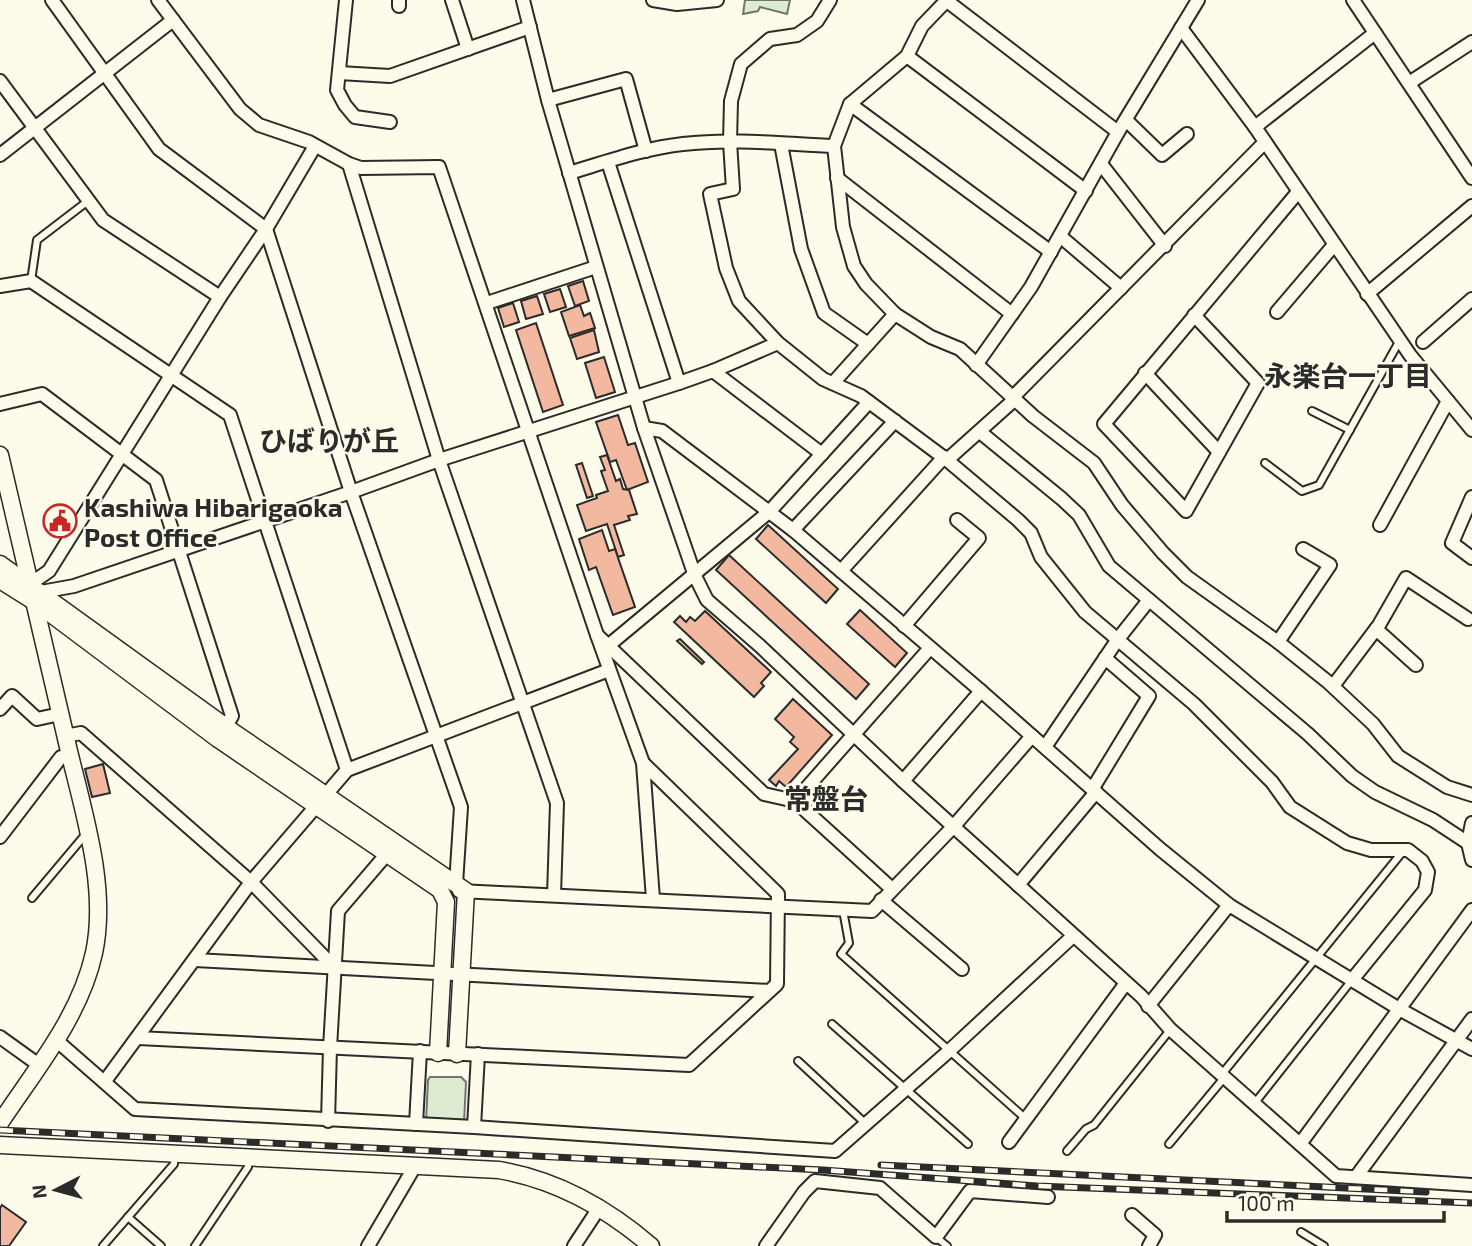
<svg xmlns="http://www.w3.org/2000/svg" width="1472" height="1246" viewBox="0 0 1472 1246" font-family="'Exo 2','Noto Sans JP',sans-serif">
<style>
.green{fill:#deebd1;stroke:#74746e;stroke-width:2}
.building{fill:#f2b8a0;stroke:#2b2b2b;stroke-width:2}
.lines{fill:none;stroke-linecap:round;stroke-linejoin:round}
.service-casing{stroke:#2b2b2b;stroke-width:10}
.minor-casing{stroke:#2b2b2b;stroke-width:16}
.tertiary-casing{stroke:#2b2b2b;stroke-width:19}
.service{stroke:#fdfbea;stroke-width:6}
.minor{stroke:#fdfbea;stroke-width:12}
.tertiary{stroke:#fdfbea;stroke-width:16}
.rail-casing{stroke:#2b2b2b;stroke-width:7}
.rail{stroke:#fdfbea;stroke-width:4.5;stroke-dasharray:13;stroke-linecap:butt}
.labels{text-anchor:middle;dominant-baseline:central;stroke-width:5;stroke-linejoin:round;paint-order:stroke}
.poi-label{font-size:26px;font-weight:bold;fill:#2b2b2b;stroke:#fdfbea;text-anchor:start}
.neighbourhood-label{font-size:28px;font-weight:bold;fill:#2b2b2b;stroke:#fdfbea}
</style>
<rect width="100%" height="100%" fill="#fdfbea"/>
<g class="green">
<path d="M745,0H790L787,14L760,7L758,11L743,14Z"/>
<path d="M430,1077H461L466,1082L464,1123L426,1121L428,1080Z"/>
</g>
<g class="building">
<path d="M583,281L589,301L575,306L568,286Z"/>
<path d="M560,289L566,307L550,312L544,294Z"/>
<path d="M537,296L543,314L526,319L521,301Z"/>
<path d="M513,303L519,322L504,327L498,308Z"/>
<path d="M580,305L584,316L590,313L595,328L569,336L561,312Z"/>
<path d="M536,323L563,405L543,412L516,330Z"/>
<path d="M594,330L599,352L577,359L570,338Z"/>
<path d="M604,357L615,392L596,398L585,363Z"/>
<path d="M618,415L628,445L635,443L648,482L627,490L616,460L610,462L596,422Z"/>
<path d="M607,455L616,481L620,479L623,489L629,490L637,514L628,516L630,520L614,525L624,555L618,557L607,524L586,531L577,505L597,498L596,495L608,491L601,471L605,470L600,457Z"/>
<path d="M582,463L593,496L587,498L576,465Z"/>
<path d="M54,507L73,518L64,534L49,526L56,513L52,511Z"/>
<path d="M768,525L838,589L826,603L756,539Z"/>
<path d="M602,530L609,551L615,549L635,607L613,615L596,567L589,570L579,539Z"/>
<path d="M729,555L869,684L856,699L716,570Z"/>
<path d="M860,610L907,653L895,667L847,624Z"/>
<path d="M705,611L771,672L761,683L764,686L754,697L674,622L680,616L686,622L690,617L695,621Z"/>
<path d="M680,639L704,662L702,664L677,641Z"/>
<path d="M793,699L832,735L786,787L779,781L776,786L769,780L798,749L790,742L794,737L775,719Z"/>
<path d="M103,764L110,793L92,797L85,769Z"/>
<path d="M2,1205L26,1222L9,1246H0V1208Z"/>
</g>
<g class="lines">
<defs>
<g id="service">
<path d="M31,281L37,240L88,201"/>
<path d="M1312,411L1350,430"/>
<path d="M1265,463L1302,491L1319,485L1400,340"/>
<path d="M32,898L85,835"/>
<path d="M843,910L849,943L841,954L1026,1119"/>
<path d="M832,1024L968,1144"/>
<path d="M798,1061L866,1124"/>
<path d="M1222,1074L1404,850"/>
<path d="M1254,1104L1352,980"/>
<path d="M1169,1144L1224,1078"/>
<path d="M1067,1151L1086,1129L1094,1125L1170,1030"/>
<path d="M128,1217L161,1246"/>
<path d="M1301,1232L1324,1246"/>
<path d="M936,1237L947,1246"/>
<path d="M103,1246L174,1164L175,1156"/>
<path d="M195,1246L248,1167L249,1159"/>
</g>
<g id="minor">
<path d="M52,0L159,149L266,229L351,492L461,807L456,884"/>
<path d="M158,0L240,109L259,125L309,142L349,164L361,168L439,167L597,635L643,763L653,899"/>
<path d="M346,0L337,90L345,105L355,117L390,122"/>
<path d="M452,0L468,49"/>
<path d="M523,0L548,100L626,79L646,151"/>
<path d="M653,0L677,4L717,0"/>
<path d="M830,0L817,21L797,35L770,39L741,64L731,101L730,142L733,189L710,194L726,268L739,301L778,343L823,379L861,396L947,460L1018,520L1031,533L1041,557L1085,612L1194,704L1272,782L1290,807L1347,843L1371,850H1408L1422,861L1428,872L1425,890L1352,980"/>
<path d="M947,0L922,26L907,56L850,104L834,146L843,227L854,266L866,284L895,314L931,337L960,349L1033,416L1094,463L1122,505L1163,553L1187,577L1278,642L1328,682L1373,724L1398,756L1447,787L1472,795"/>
<path d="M1353,0L1472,178"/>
<path d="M947,1L1118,132"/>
<path d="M399,6V0"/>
<path d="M1181,28L1255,127L1410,355L1472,430"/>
<path d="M907,56L1086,191"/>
<path d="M339,73L390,76L530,27"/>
<path d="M0,81L103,220L220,297"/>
<path d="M1409,83L1472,42"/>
<path d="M548,100L644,428L695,576L707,600L760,646L903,781L1141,996L1170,1029L1336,1176L1472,1185"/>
<path d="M850,104L1051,252"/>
<path d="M1126,120L1162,155L1187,134"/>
<path d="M1255,127L1375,33"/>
<path d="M781,144L801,249L824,313L868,344"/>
<path d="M0,155L173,20"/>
<path d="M608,162L679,383"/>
<path d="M349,164L439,460L557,803L554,895"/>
<path d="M1101,164L1165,246"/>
<path d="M569,173C606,162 645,148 683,144C733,138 784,144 834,146"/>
<path d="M837,178L1012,314"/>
<path d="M1060,236L1121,288"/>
<path d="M0,286L31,281L230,415L347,770"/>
<path d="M1367,294L1472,206"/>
<path d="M487,303L596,267"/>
<path d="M1277,312L1334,245"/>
<path d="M1194,315L1258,383L1186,511L1104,424L1298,192"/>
<path d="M1423,342L1472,299"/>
<path d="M976,365L1031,287L1118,132L1198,0"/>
<path d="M713,371L822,454"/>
<path d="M1145,373L1219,452"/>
<path d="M833,383L895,314"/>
<path d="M1012,398L1264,143"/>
<path d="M0,404L42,394L156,480L232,716L222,733"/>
<path d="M644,428L662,431L793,530L981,691L1160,849L1229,905L1401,1010L1472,1049"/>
<path d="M980,432L1062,499L1079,515L1109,566L1308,734L1352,776L1375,792L1433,820L1468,843L1472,842"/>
<path d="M947,460L1014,400"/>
<path d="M1472,497L1452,543L1472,558"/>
<path d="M1380,525L1448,401"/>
<path d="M793,530L895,421"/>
<path d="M841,571L944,457"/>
<path d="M30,584L49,571L220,297L266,229L315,146"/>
<path d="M41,592L74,586L351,492L439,460L679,383L713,371L778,343"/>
<path d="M904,626L979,538L957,520"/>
<path d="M1376,629L1416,665"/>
<path d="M597,635L764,794L795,801L892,889"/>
<path d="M1278,642L1330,565L1303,549"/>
<path d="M609,645L770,511L869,402"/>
<path d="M1333,686L1379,625L1406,578L1468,619"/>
<path d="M0,709L12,696L37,719L60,714"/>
<path d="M65,736L81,733L251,882L334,967"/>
<path d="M1045,747L1118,639L1149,600"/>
<path d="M903,781L981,691"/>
<path d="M1093,788L1149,696L1105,658"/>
<path d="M795,801L930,648"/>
<path d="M1472,823L1468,843L1472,860"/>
<path d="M0,837L61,757L70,755"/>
<path d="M1018,885L1096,792"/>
<path d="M459,891L872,911L953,827L1032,736"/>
<path d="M881,900L962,969"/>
<path d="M195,960L769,991"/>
<path d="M1148,1006L1229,905"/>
<path d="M0,1037L39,1065"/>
<path d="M138,1038L689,1065L777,984L778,894L643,763"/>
<path d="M56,1040L135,1109L474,1127L835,1151L949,1051L1073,936"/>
<path d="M105,1081L251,882L347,770L609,670"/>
<path d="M328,1121L330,1048L338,911L391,849"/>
<path d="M416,1124L420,1051"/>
<path d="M474,1127L478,1054"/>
<path d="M1009,1142L1126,983"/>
<path d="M1300,1144L1472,910"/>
<path d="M1356,1177L1472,1019"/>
<path d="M1132,1215L1155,1235L1149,1246"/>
<path d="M368,1246L415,1166"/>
<path d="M574,1246L599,1208"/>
<path d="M766,1246L804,1192L815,1181L880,1188L936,1237L970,1191L1048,1197"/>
</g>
<g id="tertiary">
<path d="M0,455C22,548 43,641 65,734C80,802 109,883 94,953C80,1017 35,1070 0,1123"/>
<path d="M0,564L226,727L466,891L457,1054"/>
<path d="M0,580L35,602L218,739L440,890L446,902L438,1053"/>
<path d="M0,1145L499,1170C557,1180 607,1208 651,1246"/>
</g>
</defs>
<use href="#service" class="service-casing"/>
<use href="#minor" class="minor-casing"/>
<use href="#tertiary" class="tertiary-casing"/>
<use href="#service" class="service"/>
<use href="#minor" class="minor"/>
<use href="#tertiary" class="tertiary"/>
<defs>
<g id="rail">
<path d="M0,1130L823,1170L1037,1186L1472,1203"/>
<path d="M881,1165L1426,1192"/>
</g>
</defs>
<use href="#rail" class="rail-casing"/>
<use href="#rail" class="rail"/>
</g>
<defs>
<symbol id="civic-ring" viewBox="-11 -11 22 22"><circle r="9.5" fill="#fdfbea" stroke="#c62828" stroke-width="1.5"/><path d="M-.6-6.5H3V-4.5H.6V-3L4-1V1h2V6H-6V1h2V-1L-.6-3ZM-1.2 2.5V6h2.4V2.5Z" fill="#c62828"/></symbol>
</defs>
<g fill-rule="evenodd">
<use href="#civic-ring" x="41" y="502" width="38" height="38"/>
</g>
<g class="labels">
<g class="poi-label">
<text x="84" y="506">Kashiwa Hibarigaoka<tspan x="84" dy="30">Post Office</tspan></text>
</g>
<g class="neighbourhood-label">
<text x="1348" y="375">永楽台一丁目</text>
<text x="329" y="440">ひばりが丘</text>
<text x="826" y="798">常盤台</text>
</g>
</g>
<g transform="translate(56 1190) rotate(264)" stroke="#fdfbea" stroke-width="5" paint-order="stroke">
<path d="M0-5L12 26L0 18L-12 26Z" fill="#2b2b2b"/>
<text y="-10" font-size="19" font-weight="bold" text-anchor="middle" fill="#2b2b2b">N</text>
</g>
<path d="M1227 1211v10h217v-10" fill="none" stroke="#2b2b2b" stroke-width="3.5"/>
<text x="1238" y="1211" font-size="21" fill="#2b2b2b" stroke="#fdfbea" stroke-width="5" paint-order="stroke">100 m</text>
</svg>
